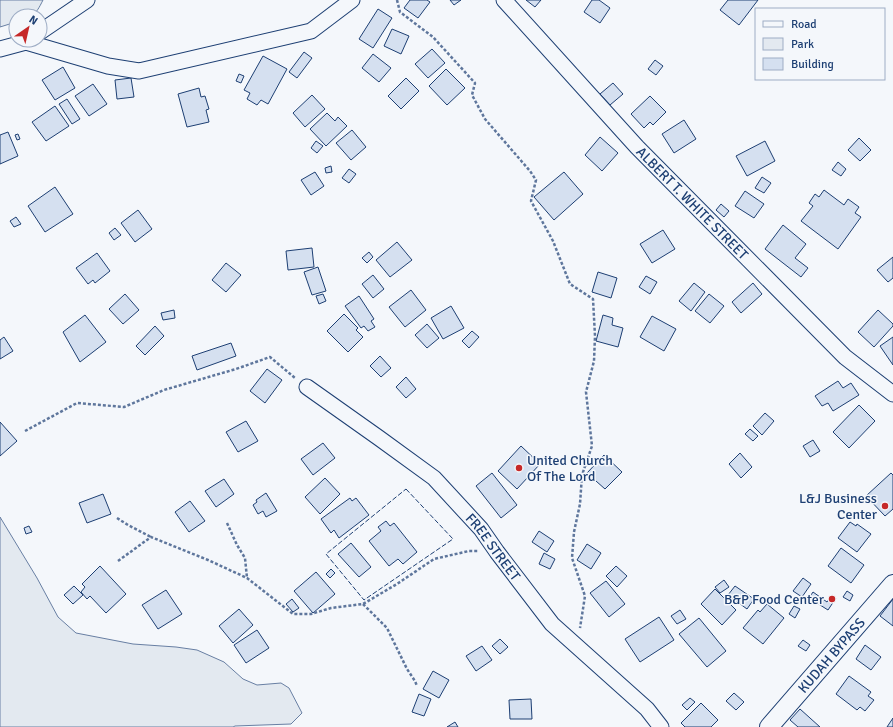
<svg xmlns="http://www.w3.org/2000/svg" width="893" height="727" viewBox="0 0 893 727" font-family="Signika,sans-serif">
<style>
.green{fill:#e3e9f0;stroke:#687fa3}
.building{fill:#d5e0f0;stroke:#1d3f73}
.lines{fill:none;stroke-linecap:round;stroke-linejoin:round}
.minor-casing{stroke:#1d3f73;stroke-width:17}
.tertiary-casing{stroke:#1d3f73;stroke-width:20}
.path{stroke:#5e769c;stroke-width:2.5;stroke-dasharray:3 2;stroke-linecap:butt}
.minor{stroke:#f4f7fb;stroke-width:15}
.tertiary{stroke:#f4f7fb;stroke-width:18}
.fence{stroke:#1d3f73;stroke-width:1;stroke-dasharray:5 2;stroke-linecap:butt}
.poi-dot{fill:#c62828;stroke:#f4f7fb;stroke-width:1.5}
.labels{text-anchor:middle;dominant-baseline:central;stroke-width:3;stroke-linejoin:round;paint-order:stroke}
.street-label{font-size:14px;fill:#1d3f73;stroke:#f4f7fb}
.poi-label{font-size:14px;fill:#1d3f73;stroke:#f4f7fb;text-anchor:end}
</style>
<rect width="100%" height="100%" fill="#f4f7fb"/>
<g class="green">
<path d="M0,0H43C35,16 34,16 16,16V22L0,27Z"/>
<path d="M0,517L37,578L58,617L76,633L133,644L176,647L197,650L224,662L243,679L257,685L281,683L289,688L302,713L291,724L235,726L233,727H0Z"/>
</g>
<g class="building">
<path d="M410,0H427L430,2L418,18L404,8Z"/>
<path d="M450,0H461L454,5Z"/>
<path d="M526,0H541L535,7Z"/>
<path d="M592,0H599L610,8L600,23L584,12Z"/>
<path d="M728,0H758L739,25L720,10Z"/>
<path d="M378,9L392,18L373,48L359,39Z"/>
<path d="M392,29L409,36L401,54L384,46Z"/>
<path d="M432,49L445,63L428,78L415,64Z"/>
<path d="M304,52L312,58L297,78L289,72Z"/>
<path d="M373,54L391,68L379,82L362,68Z"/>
<path d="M263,56L287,69L268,104L261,100L257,105L247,99L250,93L244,90Z"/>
<path d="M655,60L663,66L656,75L648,69Z"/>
<path d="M63,67L75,88L55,100L42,80Z"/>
<path d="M446,69L465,88L447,105L429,86Z"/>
<path d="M239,74L244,76L241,83L236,81Z"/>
<path d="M131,78L134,97L117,99L115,80Z"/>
<path d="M406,78L419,91L401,109L388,96Z"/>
<path d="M613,83L623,94L610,105L600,94Z"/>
<path d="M93,84L107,104L89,116L75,96Z"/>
<path d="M199,88L201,97L205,96L209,109L206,110L209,122L187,127L178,94Z"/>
<path d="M312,95L325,109L305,127L293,113Z"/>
<path d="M650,96L666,112L653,125L650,122L644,128L631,114Z"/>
<path d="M67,99L80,119L72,124L59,104Z"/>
<path d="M55,106L69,126L46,141L32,122Z"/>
<path d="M327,113L335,121L338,117L347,126L326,146L310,129Z"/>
<path d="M684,120L696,139L674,153L662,134Z"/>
<path d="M352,130L366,147L351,160L336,143Z"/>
<path d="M8,132L18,156L0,164V135Z"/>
<path d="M18,134L20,139L17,140L15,135Z"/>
<path d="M600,137L618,153L602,171L585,155Z"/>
<path d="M859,138L871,150L860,161L848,150Z"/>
<path d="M316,141L323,146L317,153L311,148Z"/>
<path d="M765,141L775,161L747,176L736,156Z"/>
<path d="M838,162L846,169L841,176L832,170Z"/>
<path d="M331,166L332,172L326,173L325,168Z"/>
<path d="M349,169L356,174L349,183L342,178Z"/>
<path d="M315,172L324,186L311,195L301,180Z"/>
<path d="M564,172L583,194L554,220L534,197Z"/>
<path d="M762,177L771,183L764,193L755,188Z"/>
<path d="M55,187L73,214L45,232L28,206Z"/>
<path d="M824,190L844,205L848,199L859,207L855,213L861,217L838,249L801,221L813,206L809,203L815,194L819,197Z"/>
<path d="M745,191L764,204L754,218L735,206Z"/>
<path d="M721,204L729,211L724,217L716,210Z"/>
<path d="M138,210L152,229L135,242L121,223Z"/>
<path d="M16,217L21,224L14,227L10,221Z"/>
<path d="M783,225L806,244L795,258L808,268L801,277L765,249Z"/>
<path d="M115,228L121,235L114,240L109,233Z"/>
<path d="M663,230L675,249L652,263L640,244Z"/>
<path d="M397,242L412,260L390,277L376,260Z"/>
<path d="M312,248L314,267L288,270L286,251Z"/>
<path d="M369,252L373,257L367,263L362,258Z"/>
<path d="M97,253L110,271L95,283L93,280L88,284L76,268Z"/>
<path d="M893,257V278L888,282L877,270Z"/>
<path d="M226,263L241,275L226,292L212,280Z"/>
<path d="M318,267L326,291L312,295L304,272Z"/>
<path d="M598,272L617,278L611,298L592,292Z"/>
<path d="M373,275L384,289L373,298L362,284Z"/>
<path d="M646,276L657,282L650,294L639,287Z"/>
<path d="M694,283L705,292L691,311L679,301Z"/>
<path d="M753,283L762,294L741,313L732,302Z"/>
<path d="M411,290L426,310L405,327L389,307Z"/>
<path d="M125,294L139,310L123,324L109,309Z"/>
<path d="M323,294L326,301L319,304L316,296Z"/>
<path d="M709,294L724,306L710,323L695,311Z"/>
<path d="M359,296L374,319L371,321L375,327L368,331L364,326L361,328L345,306Z"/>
<path d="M451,306L464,328L443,339L431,318Z"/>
<path d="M174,310L175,318L163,320L161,313Z"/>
<path d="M878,310L893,324V326L874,347L858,332Z"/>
<path d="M344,314L358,328L356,330L363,337L348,352L327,331Z"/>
<path d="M85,315L106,342L80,362L63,332Z"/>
<path d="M603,315L613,318L612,325L623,328L618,347L596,341Z"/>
<path d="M652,316L676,329L664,351L640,337Z"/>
<path d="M427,324L439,338L427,348L415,335Z"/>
<path d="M155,326L164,336L145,355L136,346Z"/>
<path d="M472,331L479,337L469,348L462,341Z"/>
<path d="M4,337L13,351L0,359V340Z"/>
<path d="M893,337V365L880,346Z"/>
<path d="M231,343L236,356L197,370L192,356Z"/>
<path d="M380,356L391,368L381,377L370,366Z"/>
<path d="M267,369L282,380L265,403L250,391Z"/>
<path d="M406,377L416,389L406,398L396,387Z"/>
<path d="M838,381L843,388L851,383L859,395L833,411L828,403L822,406L815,396Z"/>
<path d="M859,405L875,421L849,448L833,432Z"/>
<path d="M765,413L774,421L762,435L753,426Z"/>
<path d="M246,421L258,441L238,452L226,432Z"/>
<path d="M0,422L17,441L0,456Z"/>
<path d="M750,429L758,436L753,441L745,434Z"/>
<path d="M813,440L820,451L810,457L803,446Z"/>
<path d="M323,443L335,458L313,475L301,459Z"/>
<path d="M521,446L540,464L517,489L498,471Z"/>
<path d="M740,453L752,467L741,478L729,464Z"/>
<path d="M604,455L622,472L605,489L587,473Z"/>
<path d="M492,473L517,505L501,518L476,486Z"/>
<path d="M891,473L893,475V509L885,516L866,496Z"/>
<path d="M325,478L340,494L320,514L305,497Z"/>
<path d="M224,479L234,494L216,507L205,491Z"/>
<path d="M266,493L277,511L266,517L263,511L258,514L253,505L257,502L256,500Z"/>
<path d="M103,494L111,514L87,523L79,503Z"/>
<path d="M350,498L352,501L356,498L369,515L339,538L334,530L331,533L321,519Z"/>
<path d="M190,501L205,521L189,532L175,512Z"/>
<path d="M386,521L390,526L394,523L417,552L403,564L398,559L389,566L369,541L381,531L378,527Z"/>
<path d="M850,522L856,526L857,524L871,534L857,552L838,538Z"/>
<path d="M29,526L32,532L26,534L24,528Z"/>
<path d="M539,531L554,541L547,552L532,542Z"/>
<path d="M351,543L371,567L359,577L338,554Z"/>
<path d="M587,544L601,553L591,569L577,560Z"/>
<path d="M841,548L864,565L851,583L828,566Z"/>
<path d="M544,553L555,559L550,569L539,564Z"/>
<path d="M100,566L126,594L106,613L90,596L87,599L81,592L85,587L82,584Z"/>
<path d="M616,566L627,576L617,587L606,576Z"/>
<path d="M331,569L335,573L330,578L326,574Z"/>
<path d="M316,572L335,594L313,613L294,591Z"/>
<path d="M803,578L811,584L802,597L793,591Z"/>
<path d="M724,580L729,587L720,593L715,587Z"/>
<path d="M606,581L625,604L609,617L590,593Z"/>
<path d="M74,586L83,595L73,604L64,595Z"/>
<path d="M735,586L754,599L747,609L728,595Z"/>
<path d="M715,589L736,610L722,625L701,604Z"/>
<path d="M166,590L182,614L158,629L142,605Z"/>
<path d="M847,591L853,595L850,601L843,597Z"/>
<path d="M813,592L827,602L832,595L836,598L828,610L809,598Z"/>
<path d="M292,599L299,608L293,612L286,604Z"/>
<path d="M893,599V626L880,616Z"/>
<path d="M767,604L784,618L763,644L743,628L758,610L760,612Z"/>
<path d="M794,606L800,609L795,618L789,614Z"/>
<path d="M239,609L253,625L233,643L219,626Z"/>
<path d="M680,610L686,619L677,624L671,616Z"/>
<path d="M659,617L674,640L640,662L625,639Z"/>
<path d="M699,618L726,651L707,667L679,634Z"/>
<path d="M257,630L269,648L246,663L234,645Z"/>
<path d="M500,639L508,647L500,654L492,646Z"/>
<path d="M803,640L810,645L806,651L798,646Z"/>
<path d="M865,645L881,657L871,670L856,659Z"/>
<path d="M482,646L492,660L476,671L466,656Z"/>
<path d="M433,671L449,680L439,698L423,689Z"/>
<path d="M849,676L871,692L868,696L874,700L865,711L860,707L857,710L836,694Z"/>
<path d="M734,693L744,702L736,710L726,701Z"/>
<path d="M419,694L431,699L424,716L412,712Z"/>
<path d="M690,698L695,702L687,710L682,705Z"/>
<path d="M531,699L532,719H510L509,700Z"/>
<path d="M701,703L718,720L711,727H685L681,723Z"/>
<path d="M800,709L820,727H798L790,720Z"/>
<path d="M893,718V727H887Z"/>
<path d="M455,722L458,727H447Z"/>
</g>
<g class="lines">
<defs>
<g id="minor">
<path id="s1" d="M504,0L637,147L845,357L893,394"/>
<path d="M40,32L87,0"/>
<path d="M26,42L108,66L139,71L311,31L352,0"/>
<path d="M0,49L26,42L29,40"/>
<path id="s2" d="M307,387L379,438L434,478L481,529L497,552L552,624L647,709L661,727"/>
</g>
<g id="tertiary">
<path id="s3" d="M769,727L893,584"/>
</g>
</defs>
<use href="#minor" class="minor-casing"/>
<use href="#tertiary" class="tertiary-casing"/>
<g class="path">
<path d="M397,0L400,12L433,37L475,83L472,95L485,119L530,171L536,180L531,201L553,241L570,284L593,299L595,336L594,361L586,392L592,446L582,475L580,504L574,532L572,558L585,596L580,628"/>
<path d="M25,431L77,403L124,407L164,390L236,369L270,357L295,378"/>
<path d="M117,518L128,525L151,537"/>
<path d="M227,523L237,545L245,558L247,578"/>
<path d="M118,561L151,537L208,560L247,578L293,614H311L331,608L363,604L397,584L434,559L469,551H478"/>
<path d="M363,604L387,628L407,669L415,681L417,686"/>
</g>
<use href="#minor" class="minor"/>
<use href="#tertiary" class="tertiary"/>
<path class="fence" d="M406,489L453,539L364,600L326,554Z"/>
</g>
<g class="poi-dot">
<circle cx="519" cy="468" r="4"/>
<circle cx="885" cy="506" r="4"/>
<circle cx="832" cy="599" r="4"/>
</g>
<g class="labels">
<g class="street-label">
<text stroke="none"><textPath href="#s1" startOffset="277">ALBERT T. WHITE STREET</textPath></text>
<text stroke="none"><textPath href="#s2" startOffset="247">FREE STREET</textPath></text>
<text stroke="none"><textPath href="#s3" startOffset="95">KUDAH BYPASS</textPath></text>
</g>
<g class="poi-label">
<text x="527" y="460" text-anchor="start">United Church<tspan x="527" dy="16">Of The Lord</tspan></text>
<text x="877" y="498">L&amp;J Business<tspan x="877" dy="16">Center</tspan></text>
<text x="824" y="599">B&amp;P Food Center</text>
</g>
</g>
<rect x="755" y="8" width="130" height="72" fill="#f4f7fb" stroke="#9eadc5"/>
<rect x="763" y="21" width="20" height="6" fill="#f4f7fb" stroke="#9eadc5"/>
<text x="791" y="28" font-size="12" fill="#1d3f73">Road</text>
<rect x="763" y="38" width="20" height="12" fill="#e3e9f0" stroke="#9eadc5"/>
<text x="791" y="48" font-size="12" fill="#1d3f73">Park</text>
<rect x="763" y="58" width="20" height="12" fill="#d5e0f0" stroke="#9eadc5"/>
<text x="791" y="68" font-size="12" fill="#1d3f73">Building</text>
<g transform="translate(28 28) rotate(34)"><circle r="19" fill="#f4f7fb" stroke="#9eadc5"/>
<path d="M0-3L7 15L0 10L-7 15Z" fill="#c62828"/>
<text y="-6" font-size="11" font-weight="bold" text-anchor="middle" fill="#1d3f73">N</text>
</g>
</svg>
